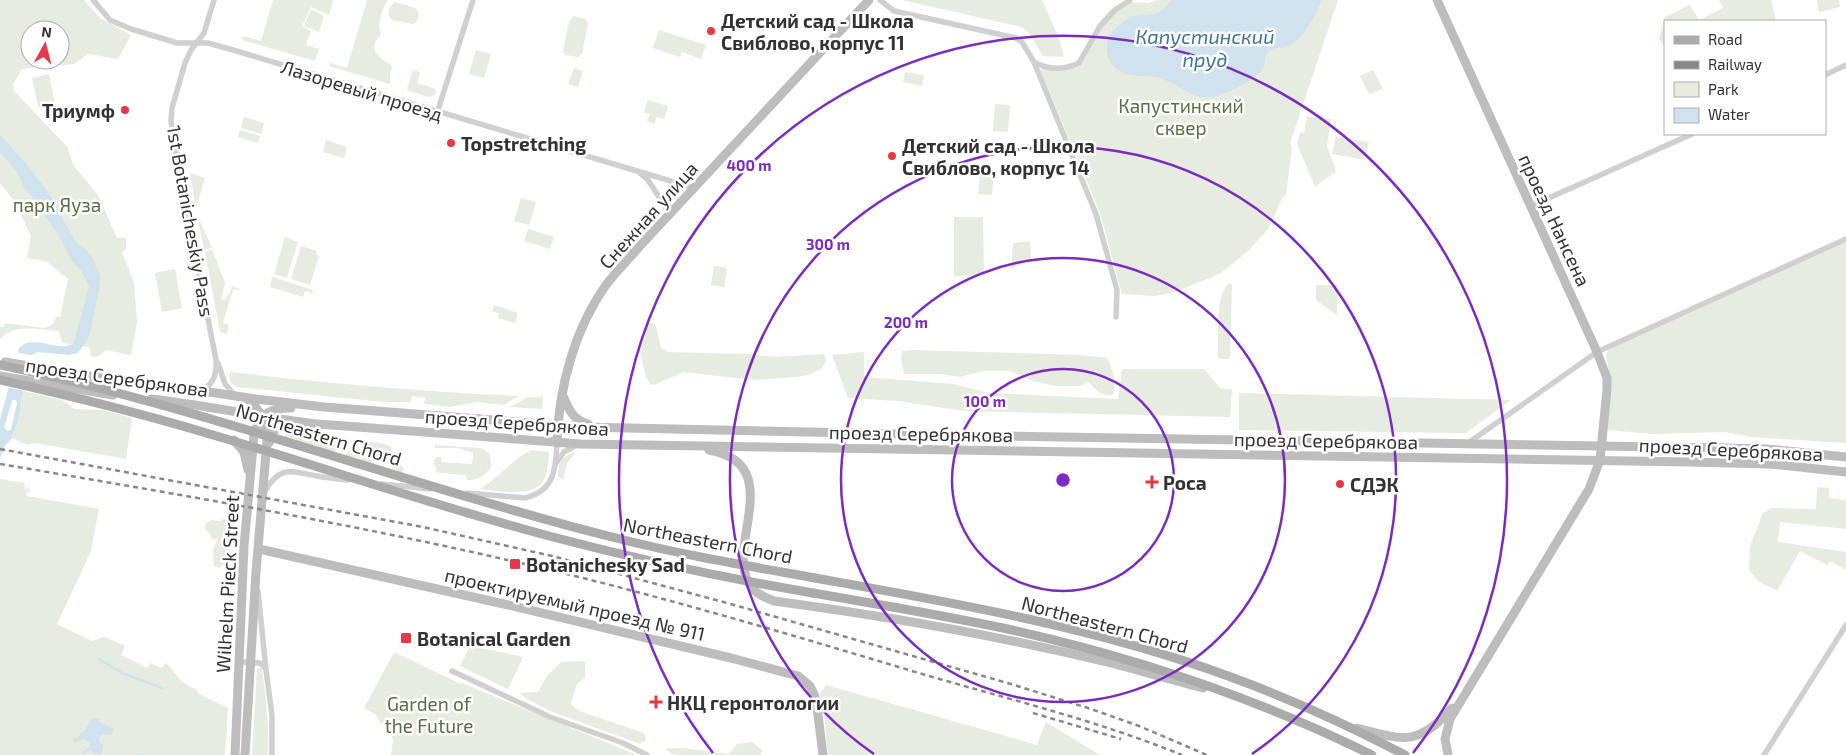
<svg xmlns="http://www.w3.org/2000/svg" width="1846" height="755" viewBox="0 0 1846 755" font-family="'Exo 2',sans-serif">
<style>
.green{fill:#e6ecdf;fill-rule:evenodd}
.water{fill:#cfe2ee;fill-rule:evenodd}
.pier{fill:#fff}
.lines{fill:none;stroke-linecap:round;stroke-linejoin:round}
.stream{stroke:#cfe2ee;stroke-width:2.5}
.street{stroke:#d0d0d0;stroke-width:5.5}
.secondary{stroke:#bdbdbd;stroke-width:9}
.primary{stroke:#ababab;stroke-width:9}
.rail{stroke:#888;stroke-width:2.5;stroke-dasharray:5 4;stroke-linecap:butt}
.primary-bridge{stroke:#ababab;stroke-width:9}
.ring{fill:none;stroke:#7b2cbf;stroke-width:2.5}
.poi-dot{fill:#e63946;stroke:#fff;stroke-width:2}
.labels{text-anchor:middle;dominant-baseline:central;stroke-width:5;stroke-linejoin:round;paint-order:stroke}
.poi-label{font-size:19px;font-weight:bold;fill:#333;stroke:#fff;text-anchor:start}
.street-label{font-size:19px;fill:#333;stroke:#fff}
.park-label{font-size:19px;fill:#56703f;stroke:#fff}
.water-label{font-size:20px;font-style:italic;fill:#3f7597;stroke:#fff}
.centre{fill:#7b2cbf;stroke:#fff;stroke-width:2.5}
.ring-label{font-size:15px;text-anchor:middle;font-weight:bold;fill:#7b2cbf;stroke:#fff;stroke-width:5;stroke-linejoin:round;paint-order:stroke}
</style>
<rect width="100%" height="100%" fill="#fff"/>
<g class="green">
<path d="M0,0H84L100,18L131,35L118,59L88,54L74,64L22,69L13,84L14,91L68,148L73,165L98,195L117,238H126V249L122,253L134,282L137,322L131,355L105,350C102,356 96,358 91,356L89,347L62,343L59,331C38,330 16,323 0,339V327H4L5,323L44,328L52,325L57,316L60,317L68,279L46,261L27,258L31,236L15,202L0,183ZM30,30H60V60H30Z"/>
<path d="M273,0H333L329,15L311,7L302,26L311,31L306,45L319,49L315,61L242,40L243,36L261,41Z"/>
<path d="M367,0H388C383,6 380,17 379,26C379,28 381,31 381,33C381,38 374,40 374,46C375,57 385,60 392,66L390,74V84L329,66L330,63L347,68Z"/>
<path d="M902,0H1042L1059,38L1064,57L1043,56L1028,32L1021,27Z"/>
<path d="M1157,0H1338L1290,143L1292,148L1286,195L1282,199L1268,229L1248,251L1221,273L1176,292L1155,296L1122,294L1100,213L1040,69L1049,70L1079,66L1086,56L1104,24L1121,8L1129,2L1149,3Z"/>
<path d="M1719,0H1771L1776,21H1665V48L1659,39L1665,17L1690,5L1699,20L1723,8Z"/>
<path d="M1817,0H1839L1840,7L1819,12Z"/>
<path d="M395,2L415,8L419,13L417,21L413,24L392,20L388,14L390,7Z"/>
<path d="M311,9L324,16L319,32L304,26Z"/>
<path d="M573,16L586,19L588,24L582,54L578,57L565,55L563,51L569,22Z"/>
<path d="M659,30L706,45L701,59L682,52L680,57L653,48Z"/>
<path d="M476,50L491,54L484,78L469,74Z"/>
<path d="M574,68L583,71L578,87L568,84Z"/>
<path d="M413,70L420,72L417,83L436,89L435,95L429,97L409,91L407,89Z"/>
<path d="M1373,70L1383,89L1369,94L1360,76Z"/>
<path d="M905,72L924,75L922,86L903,82Z"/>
<path d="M49,74L55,104L38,107L32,78Z"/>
<path d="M648,100L668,106L664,119L657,117L654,124L647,121L650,114L644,112Z"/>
<path d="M995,104L1010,105L1008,132L993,131Z"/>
<path d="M1307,116L1331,119L1327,146L1336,171L1315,187L1297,144L1300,133H1304Z"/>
<path d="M244,117L264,123L261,134L241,128Z"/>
<path d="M240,130L260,136L258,143L238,137Z"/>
<path d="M1336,136L1369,142L1365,160L1332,154Z"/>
<path d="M326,140L347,147L344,158L323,152Z"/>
<path d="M994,168L992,195L978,194L980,175Z"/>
<path d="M190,173L205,178L196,208Z"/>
<path d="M521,198L536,202L529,225L514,221Z"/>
<path d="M197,214L212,248L204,250Z"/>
<path d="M954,217H983L984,275L954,276Z"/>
<path d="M528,229L554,237L550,249L524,241Z"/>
<path d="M285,237L298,242L287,278L274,274Z"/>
<path d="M1030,241L1031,259L1011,269L1013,243Z"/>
<path d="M1846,242V443L1751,437L1725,432L1652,434L1607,430L1612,389L1606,355L1608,350Z"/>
<path d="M301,246L317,251L316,255L319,256L310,285L291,279Z"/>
<path d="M212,249L225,283L221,299L225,300L227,295H229L232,286L240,289V290L233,289L223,323L229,325L227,334L220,332L205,252Z"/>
<path d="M714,266L727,268L724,287L711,285Z"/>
<path d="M175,269L182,308L162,312L155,273Z"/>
<path d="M272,277L313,290L312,293L305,291L303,297L270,287Z"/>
<path d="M1230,283L1232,285L1230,357L1228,359H1221L1218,357C1219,339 1214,293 1230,283Z"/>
<path d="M1316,285H1337V315L1316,300Z"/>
<path d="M494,305L518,313L515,323L498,318L499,313L492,311Z"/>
<path d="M650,322L656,326L661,348L668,352L749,354L775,357L824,354L826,361L822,368L808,375L797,377L754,380L684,372L654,385L650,384L645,374L640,352L645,337L647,325Z"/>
<path d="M914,350L1081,355L1107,358C1113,368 1116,384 1113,395C1100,397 1097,390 1088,382L1080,386H1055L1033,381L1010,371H983L960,377L941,374H904L901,358L902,351Z"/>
<path d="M864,352V377L953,384L989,393L1118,399L1122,369H1204L1221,389H1232L1230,417L964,411L898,401L848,398L832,355Z"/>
<path d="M230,372C326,383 422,392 519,396L503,405L477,402L450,407L424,404L425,398L412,396L411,402H384L237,387L230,382Z"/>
<path d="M23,391L62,400L74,409L103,410L132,418L126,459L35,443L27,445L12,438L19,418Z"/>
<path d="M1239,393L1511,400L1466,433L1239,430Z"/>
<path d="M528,397H543L542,409L510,407Z"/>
<path d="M285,434L343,439L345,440L333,454L318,449L315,445L308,446L305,442L300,443L296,439L285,437Z"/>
<path d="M365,440L388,445L391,447V451L402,454L403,457L400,458L399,462L404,469L402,473C386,467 379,450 364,442Z"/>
<path d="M435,445L479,448L484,449L490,455L491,467C485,475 478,481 467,480L466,475L440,473L436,472V467L434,465V461L437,457H441V462L472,464L473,453L458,448H435Z"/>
<path d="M352,450L364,453L375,465L361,462L358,457H350L348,463L342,464L343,456Z"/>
<path d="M532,450L549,452C548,462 548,475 542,483C531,497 495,491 480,489C498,478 512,459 532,450Z"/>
<path d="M573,453L574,455L567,463L563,480L558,476C558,464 562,456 573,453Z"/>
<path d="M0,479L24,483L25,489L29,488L30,491L26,493L27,496L99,509L91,551L57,624L92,641L105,637L125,646L121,655L147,668L150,663L162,668L165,663L167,664L182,682L197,690L199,694L228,708L225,755H0Z"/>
<path d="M1817,487L1829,488V498L1846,500V529L1780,522L1778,542L1846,552V570L1830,561L1827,565L1800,551L1777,591L1758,581L1749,570L1750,546L1763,513L1772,508L1816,509Z"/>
<path d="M223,519L227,520L230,530V554L225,556L224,564L219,568L214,566L213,549L218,539H212L211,535L205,529V524L211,520L220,521Z"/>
<path d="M476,647L523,657L508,689L460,666L469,648Z"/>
<path d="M396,653L461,684L462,683L637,755H391L393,740L388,721L384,728L375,714L364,708L393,654Z"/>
<path d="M585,661V678L577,684L571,704L579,711L644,733L646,740L640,744L550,711L527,699L520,693L538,692L547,676L561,662Z"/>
<path d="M258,668L262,669C266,698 269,726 268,755H252L257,669Z"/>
<path d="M826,685L1037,745L1046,722L1100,755H828L823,703L820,694Z"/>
<path d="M752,742L762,750L761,755H675L665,749L683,748L729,754L737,744Z"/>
</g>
<g class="water">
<path d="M1171,0H1322C1315,16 1305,37 1289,46C1282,50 1274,45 1268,52C1263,57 1266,65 1262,70C1254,80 1226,95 1212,97C1192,99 1180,86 1163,79C1144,72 1119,82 1109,59C1106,53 1106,44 1109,37C1113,29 1127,17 1135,16C1153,13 1159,18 1171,0Z"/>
<path d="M0,135L29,167L55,202L57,209L76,242L87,251L93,260L100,276L99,290L90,333L87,340L78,353L69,355L38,352L31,355L22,396L19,418L12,438L5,446L0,458V420L19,348C34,333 59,354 74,343L89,286L80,269L71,260L59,235L43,213L41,206L25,189L17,172L0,152ZM12,400H16L17,403L11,430L8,431L4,428Z"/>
<path d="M94,718L100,719L99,722L114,729L111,735L102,734L99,738V742L103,744L102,753L95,755L90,749L89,742L86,739H81L76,743L73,741L75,738H78L81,732L83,733L91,720Z"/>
</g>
<path class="pier" d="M15,352L35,356L32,359L25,391L6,387Z"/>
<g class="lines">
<g class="stream">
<path d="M99,659L122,673L162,688"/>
<path d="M84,755V752L90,749"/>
<path d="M138,755H142"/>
</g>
<g class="street">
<path d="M93,0L110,20L131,29L177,43H208L233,50L694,188"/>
<path d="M880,0L894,11L1016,38L1022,42L1034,62L1096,214L1117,290L1116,317"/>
<path d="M1034,62C1048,70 1064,70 1079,63L1100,26L1115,10L1130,0"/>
<path d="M1825,75L1846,65"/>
<path d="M437,113L473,0"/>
<path d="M641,174L648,180L670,214"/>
<path d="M1531,206L1692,134"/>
<path d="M218,363L225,384L234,394"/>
<path d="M201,390C214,385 217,373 216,360L177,159L171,121L172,108L185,63L191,50L204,33L214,0"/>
<path d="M1468,443L1597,352L1846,239"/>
<path d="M557,462L564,452L575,446"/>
<path d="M382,484L430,489"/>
<path d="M264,493C279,465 290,471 317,476C327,478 338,479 348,480"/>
<path d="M467,493L525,498C555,491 556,468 557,442"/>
<path d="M258,591L266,670L272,715V755"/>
<path d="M239,667L240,664L244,662L260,663L265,668"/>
<path d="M452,671L550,717L623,743L647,755"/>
<path d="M1764,755L1846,625"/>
</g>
<g class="secondary">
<path d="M1437,0L1597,352L1607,378V390L1600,460L1589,489L1450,719L1445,739L1448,755"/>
<path d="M5,362L125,382L189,389L256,399L324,407L583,427L946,435L1723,448L1767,449L1846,457"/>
<path d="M0,376L113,395"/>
<path d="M562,394C568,407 572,420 588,424"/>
<path d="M151,399C207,405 262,418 318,424L581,444L1689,462L1770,464L1846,472"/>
<path d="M234,440L244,452L248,470"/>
<path d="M557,442C559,388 574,330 606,285C616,272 628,260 639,247L869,0"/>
<path d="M269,443L274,430L280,427L296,425"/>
<path d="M709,450C792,465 718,555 754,590C760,596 767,598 774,601C887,616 1000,636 1111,663C1141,671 1172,680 1203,688"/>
<path d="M259,549L504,604L735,659L798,676L810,686L816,699L823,755"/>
<path d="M1357,728C1402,740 1418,747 1452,708"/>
<path d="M235,755L244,546L254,435C259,414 270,408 291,408"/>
<path d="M245,755L256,572L267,441C266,423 261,409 246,398"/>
</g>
<g class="primary">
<path d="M815,578C954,603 1095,627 1228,676C1289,698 1348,725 1405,755"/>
<path d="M813,593C877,604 940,615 1003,628C1131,656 1255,697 1372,755"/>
</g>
<g class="rail">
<path d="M0,449L423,527L552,556L727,603L1011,684L1094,710L1139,726L1207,755"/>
<path d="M0,464C171,493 343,522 512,561C643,591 772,629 902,668C995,696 1091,718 1182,755"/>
<path d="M1033,713L1121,739"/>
</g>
<g class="primary-bridge">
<path d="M0,365C209,409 409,486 616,538C682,555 749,566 815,578"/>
<path d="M0,380C71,396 143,414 213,435C325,468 436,506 549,536C636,559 724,578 813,593"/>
</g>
</g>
<g class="ring">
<circle cx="1063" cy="480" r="111"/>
<circle cx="1063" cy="480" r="222"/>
<path d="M874 754A333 333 0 1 1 1252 754"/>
<path d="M713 753A444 444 0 1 1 1413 753"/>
</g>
<g class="poi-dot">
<circle cx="711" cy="31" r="5"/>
<circle cx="125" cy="110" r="5"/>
<circle cx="451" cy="143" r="5"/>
<circle cx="892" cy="156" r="5"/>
<path d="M1149.5 474.5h5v5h5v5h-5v5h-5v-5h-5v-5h5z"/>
<circle cx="1340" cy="484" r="5"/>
<rect x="509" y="558" width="12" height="12" rx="2.5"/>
<rect x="400" y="632" width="12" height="12" rx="2.5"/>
<path d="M653.5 694.5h5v5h5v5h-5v5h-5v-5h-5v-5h5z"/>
</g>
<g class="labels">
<g class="poi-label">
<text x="721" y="20">Детский сад - Школа<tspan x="721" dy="22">Свиблово, корпус 11</tspan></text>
<text x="115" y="110" text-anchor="end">Триумф</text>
<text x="461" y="143">Topstretching</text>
<text x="902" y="145">Детский сад - Школа<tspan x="902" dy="22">Свиблово, корпус 14</tspan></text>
<text x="1163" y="482">Роса</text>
<text x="1350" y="484">СДЭК</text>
<text x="526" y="564">Botanichesky Sad</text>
<text x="417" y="638">Botanical Garden</text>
<text x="667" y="702">НКЦ геронтологии</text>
</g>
<g class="street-label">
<text transform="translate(362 90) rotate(17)">Лазоревый проезд</text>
<text transform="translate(648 215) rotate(-48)">Снежная улица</text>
<text transform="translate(1555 220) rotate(65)">проезд Нансена</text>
<text transform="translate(191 221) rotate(80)">1st Botanicheskiy Pass</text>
<text transform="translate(117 377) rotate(8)">проезд Серебрякова</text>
<text transform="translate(517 422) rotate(4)">проезд Серебрякова</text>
<text transform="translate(921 433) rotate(1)">проезд Серебрякова</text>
<text transform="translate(319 434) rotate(17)">Northeastern Chord</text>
<text transform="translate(1326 440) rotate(1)">проезд Серебрякова</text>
<text transform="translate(1731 449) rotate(3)">проезд Серебрякова</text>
<text transform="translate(708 540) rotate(11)">Northeastern Chord</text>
<text transform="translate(227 584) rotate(-87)">Wilhelm Pieck Street</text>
<text transform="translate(575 604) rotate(13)">проектируемый проезд № 911</text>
<text transform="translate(1105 624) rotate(15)">Northeastern Chord</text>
</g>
<g class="park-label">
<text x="1181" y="105">Капустинский<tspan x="1181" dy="22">сквер</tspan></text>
<text x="57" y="204">парк Яуза</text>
<text x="429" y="703">Garden of<tspan x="429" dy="22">the Future</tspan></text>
</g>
<g class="water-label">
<text x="1205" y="36">Капустинский<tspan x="1205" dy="23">пруд</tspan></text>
</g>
</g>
<circle cx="1063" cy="480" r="8" class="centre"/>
<g class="ring-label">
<text x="749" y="171">400 m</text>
<text x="828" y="250">300 m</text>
<text x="906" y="328">200 m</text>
<text x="985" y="407">100 m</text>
</g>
<rect x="1664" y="20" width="162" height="115" fill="#ffffff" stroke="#adadad"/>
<rect x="1674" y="36" width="25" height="8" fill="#ababab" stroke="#adadad"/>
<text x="1708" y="45" font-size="15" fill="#333333">Road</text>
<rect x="1674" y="61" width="25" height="8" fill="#888888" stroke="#adadad"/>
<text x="1708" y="70" font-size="15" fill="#333333">Railway</text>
<rect x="1674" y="82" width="25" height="15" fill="#e6ecdf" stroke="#adadad"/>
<text x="1708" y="95" font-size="15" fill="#333333">Park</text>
<rect x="1674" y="108" width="25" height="15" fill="#cfe2ee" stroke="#adadad"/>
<text x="1708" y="120" font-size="15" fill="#333333">Water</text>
<g transform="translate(45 45) rotate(7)"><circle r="24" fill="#ffffff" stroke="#adadad"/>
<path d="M0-4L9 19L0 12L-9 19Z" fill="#e63946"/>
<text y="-8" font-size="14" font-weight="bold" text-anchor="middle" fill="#333333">N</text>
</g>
</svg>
